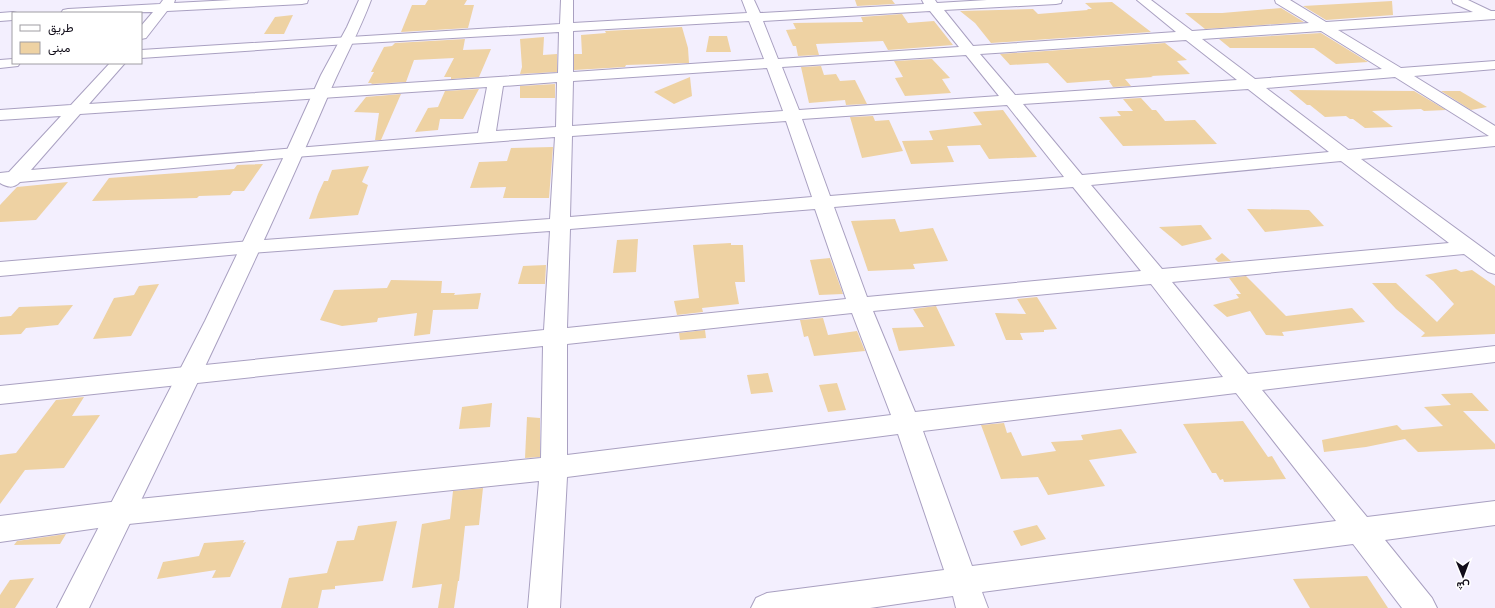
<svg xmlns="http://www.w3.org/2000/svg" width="1495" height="608" viewBox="0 0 1495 608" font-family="Mulish,Vazirmatn,sans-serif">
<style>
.building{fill:#eed2a3}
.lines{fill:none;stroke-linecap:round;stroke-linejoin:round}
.minor-casing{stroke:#a9a0c1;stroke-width:2}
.tertiary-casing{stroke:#a9a0c1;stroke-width:2}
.minor{fill:#fff;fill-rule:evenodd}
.tertiary{fill:#fff;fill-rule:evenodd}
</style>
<rect width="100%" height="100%" fill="#f3effe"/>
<g class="building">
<path d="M428,0H467L464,5H474L468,28L401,32L412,5H425Z"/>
<path d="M855,0H892L895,4L857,6Z"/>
<path d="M1392,1L1393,15L1326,20L1303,6Z"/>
<path d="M1112,2L1151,32L991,43L975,23L960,11L1033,9L1038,14L1088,10L1087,9H1092L1085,3Z"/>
<path d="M1281,8L1304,22L1205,29L1185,13H1222Z"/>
<path d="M902,14L908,23L934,21L953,45L888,50L883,41L816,44L819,55L798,56L796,46H793L786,30L796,29L793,23L863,22L861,17Z"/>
<path d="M293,15L284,34H264L275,17Z"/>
<path d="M682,27L688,48L689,63L626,65L625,67L574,70V54H582L581,35L606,33L605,31Z"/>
<path d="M1321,33L1368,62L1336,64L1314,48H1230L1219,39Z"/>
<path d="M709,36H727L731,52H706Z"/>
<path d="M544,37L543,55L557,54V72L520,74L522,67L520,39Z"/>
<path d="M465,39L463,50L491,49L479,77L451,79V77H444L454,58L414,60L406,82L371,84L372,83H368L374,72H371L384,47L392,46L395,43Z"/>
<path d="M1165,43L1187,60L1177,61L1190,74L1151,76L1153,77L1125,79L1131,86L1113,87L1109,81L1111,80H1108L1067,83L1048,63L1010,65L1000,54Z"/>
<path d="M932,59L950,78L942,79L951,93L905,96L895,78L903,77L894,61Z"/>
<path d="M821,66L824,75L836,74L840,81L855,80L867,104L846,105L845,100L809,103L801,67Z"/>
<path d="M690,77L692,96L674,104L654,92Z"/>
<path d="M555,84V98H520V86Z"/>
<path d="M479,89L463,119H440L438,130L415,132L428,108L438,107L445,91Z"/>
<path d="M1289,90L1414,91L1446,110L1424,111L1421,109L1372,111L1393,127L1365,128L1353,119H1350L1346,116L1325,117L1310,105H1307Z"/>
<path d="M1441,91H1460L1487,107L1471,110Z"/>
<path d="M401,94L381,140H375L379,113L354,112L366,97H365Z"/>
<path d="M1141,98L1152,110H1156L1165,121L1195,120L1217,144L1123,146L1099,117L1121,116L1117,111H1133L1123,99Z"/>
<path d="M1003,110L1037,157L989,159L980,145L947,146L954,162L911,164L902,141L933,140L929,131L982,125L973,112Z"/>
<path d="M873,116L875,121L889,120L903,151L862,158L850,117Z"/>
<path d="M553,147L549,198H503L506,187L470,188L479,162L507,161L511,148Z"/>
<path d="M263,164L244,191H233L230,195L199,196L197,198L92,201L109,178L234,169L237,165Z"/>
<path d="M369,166L362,182L368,185L358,215L309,219L318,194L324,181H328L332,170Z"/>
<path d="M68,182L36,220L0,222V205L17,187Z"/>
<path d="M1247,209L1309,210L1324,226L1265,232Z"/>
<path d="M895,219L900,232L933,228L948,261L913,264L915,269L868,271L851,221Z"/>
<path d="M1201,225L1212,239L1182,246L1159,227Z"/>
<path d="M638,239L636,272L613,273L617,240Z"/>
<path d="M731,243V245H743L745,282H735L739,304L702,308L703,312L677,315L674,301L699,298L693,245Z"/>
<path d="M1222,253L1231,261L1218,262L1215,259Z"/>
<path d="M830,258L843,294L819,295L810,260Z"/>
<path d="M546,265L545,284H518L523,266Z"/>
<path d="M1456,269L1461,272L1472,270L1495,286V334L1421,337L1425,333L1396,309L1372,283H1396L1437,322L1454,304L1433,281L1425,275Z"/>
<path d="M1246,276L1286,316L1352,308L1365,322L1282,332L1284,336L1266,335L1250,311L1227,317L1213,305L1239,298L1236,294H1241L1229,278Z"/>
<path d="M391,280L442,281L441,293H455L454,295L481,293L478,309L433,310L430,334L414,336L417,313L378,318L377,322L342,326L320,320L334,290L387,288Z"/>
<path d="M159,284L131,336L93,339L114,298L134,295L139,286Z"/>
<path d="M1037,297L1057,329L1044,330V332L1020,333L1023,340H1006L995,313L1026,314L1017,299Z"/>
<path d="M73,305L58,325L26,328L21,334L0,335V317L11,316L19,307Z"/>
<path d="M936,306L955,346L899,351L892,328L924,327L913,309Z"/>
<path d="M823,318L828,335L857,331L865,351L814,356L808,336L804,337L800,320Z"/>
<path d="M705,330L706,338L680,340L679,333Z"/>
<path d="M768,373L773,392L751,394L747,375Z"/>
<path d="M837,383L846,410L828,412L819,385Z"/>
<path d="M1472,393L1489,411H1463L1495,444V449L1418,452L1405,439L1366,447L1324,452L1322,440L1397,425L1402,430L1443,426L1424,407L1451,405L1441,394Z"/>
<path d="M84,397L72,416L100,415L64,468L25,470L0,504V455L16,453L56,400Z"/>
<path d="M492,403L490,427L459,429L462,407Z"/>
<path d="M527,417L540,418V457L525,458Z"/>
<path d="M1243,421L1268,457L1272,456L1286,479L1224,482L1223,479L1220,480L1216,473H1212L1183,424Z"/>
<path d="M1004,423L1007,433L1011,432L1022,456L1056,451L1051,442L1083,440L1081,435L1121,429L1137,453L1089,460L1105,486L1048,495L1038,477L1001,479L981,425Z"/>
<path d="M483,488L479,525L465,526L459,581H458L454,608H438L442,584L412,588L422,524L450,519L453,491Z"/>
<path d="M397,521L383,581L335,586V589L322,590L318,608H281L289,578L327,573L337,541L354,540L358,526Z"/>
<path d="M1037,525L1046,539L1021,546L1013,531Z"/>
<path d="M66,534L60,544L14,545L17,541Z"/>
<path d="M244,540L243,543L246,542L230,577L212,578L216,570L157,579L163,562L199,556L204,543Z"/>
<path d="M1367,576L1388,608H1310L1293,579Z"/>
<path d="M34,578L15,608H0V595L10,580Z"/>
</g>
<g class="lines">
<defs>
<g id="minor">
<path d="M163,0H175L174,3L232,0H308L307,3L302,4L167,11L146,38L141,39V26L153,12L61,13L63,10L68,9L160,4Z"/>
<path d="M561,0H573V23L747,13L742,0H754L760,13L924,4L922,0H935L937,3L987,0H1062L1061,3L1056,4L944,10L973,46L1176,32L1137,0H1151L1192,31L1309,23L1276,3L1275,0H1290L1326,22L1473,12L1453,3L1452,0H1468L1491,11H1495V19L1338,30L1401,68L1495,61V69L1414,76L1495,126V146L1361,159L1495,257V274L1488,272L1464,254L1172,282L1248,374L1495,346V362L1262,390L1367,517L1495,501V525L1385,540L1432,598L1437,608H1402L1353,544L982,592L988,608H956L953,596L870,608H751L756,598L767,593L944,570L898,434L567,477L560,608H528L539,481L119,525L0,542V516L119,501L541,458L543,346L0,404V386L544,330L550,231L251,253L0,276V262L251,241L550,219L555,137L295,157L20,182C13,189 7,187 0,183V173L9,172L61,116L0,120V110L71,105L110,63H125L89,104L558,73L559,32L347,44L141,58V50L560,24ZM930,11L959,47L778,59L763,21ZM749,21L764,59L573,72V31ZM1321,31L1382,69L1255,79L1202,39ZM1186,40L1237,80L1015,95L980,54ZM966,55L999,96L799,110L782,67ZM767,68L783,111L572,126L573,81ZM1395,77L1489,136L1348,150L1266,88ZM557,82L556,127L496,131L503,86ZM487,87L478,133L31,170L80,114ZM1248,89L1329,152L1082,175L1023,104ZM1007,105L1064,177L830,196L802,119ZM786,121L812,197L570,217L572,136ZM1341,161L1449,243L1162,269L1091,185ZM1073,187L1141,271L867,297L834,207ZM815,209L846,299L567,328L570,229ZM1151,284L1223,377L915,412L873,311ZM852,313L891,415L567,455V344ZM1236,393L1336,521L972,566L923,431Z"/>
<path d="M13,12L17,13H13V20L0,21V13Z"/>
<path d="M13,59V63H20L18,66L0,68V60Z"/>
</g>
<path id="tertiary" d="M359,0H371C360,30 344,59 331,89C256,264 172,436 89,608H57L205,321L286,152L321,75L347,27Z"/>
</defs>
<use href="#minor" class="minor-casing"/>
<use href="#tertiary" class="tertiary-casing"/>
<use href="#minor" class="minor"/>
<use href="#tertiary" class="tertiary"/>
</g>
<rect x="12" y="12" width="130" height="52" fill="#ffffff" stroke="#a09ea3"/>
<rect x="20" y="25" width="20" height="6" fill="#ffffff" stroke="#a09ea3"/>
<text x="48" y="32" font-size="12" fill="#110d19">طريق</text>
<rect x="20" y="42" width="20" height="12" fill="#eed2a3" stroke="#a09ea3"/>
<text x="48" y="52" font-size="12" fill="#110d19">مبنى</text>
<g transform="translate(1463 576) rotate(179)" stroke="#ffffff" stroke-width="3" paint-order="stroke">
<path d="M0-3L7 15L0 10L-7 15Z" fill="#110d19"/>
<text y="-6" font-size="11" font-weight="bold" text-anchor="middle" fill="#110d19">ش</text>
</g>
</svg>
